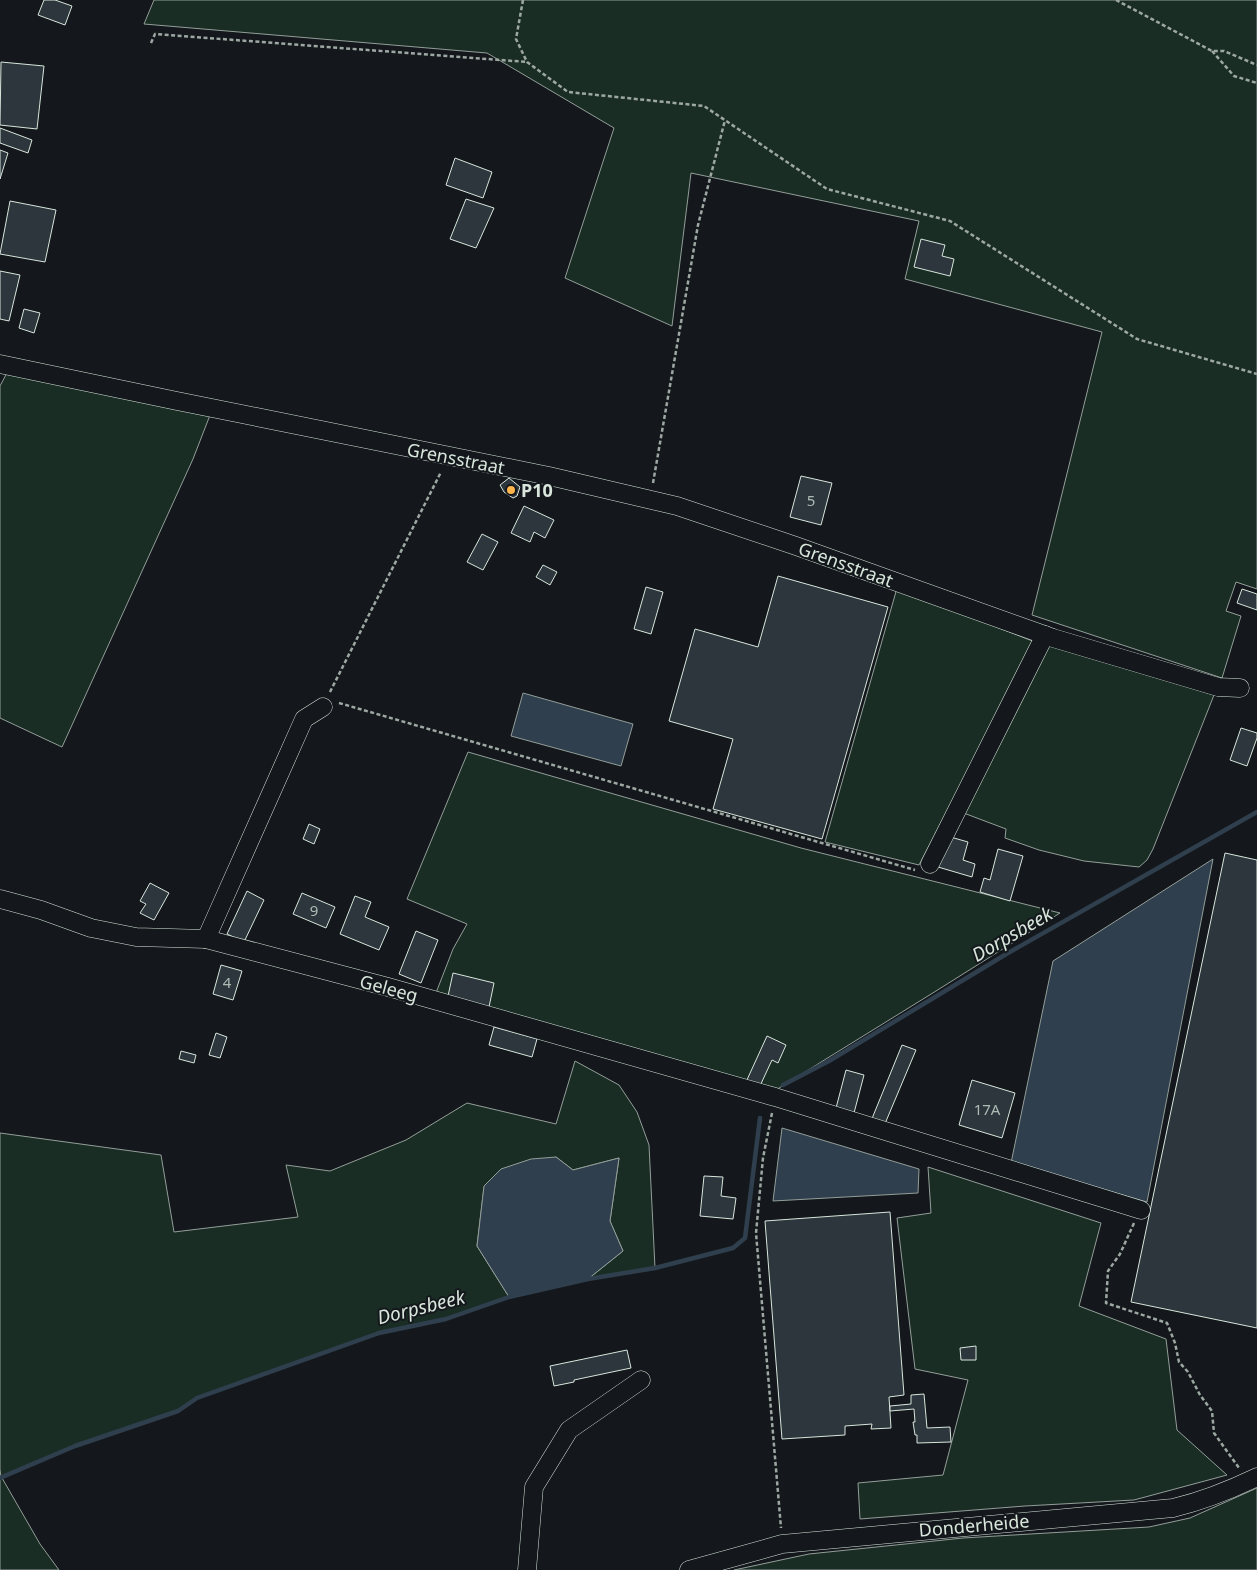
<svg xmlns="http://www.w3.org/2000/svg" width="1257" height="1570" viewBox="0 0 1257 1570" font-family="'Noto Sans',sans-serif">
<style>
.green{fill:#1a2d24;stroke:#939e99}
.water{fill:#2f3f4d;stroke:#939e99}
.lines{fill:none;stroke-linecap:round;stroke-linejoin:round}
.stream{stroke:#2f3f4d;stroke-width:4.5}
.building{fill:#2c363c;stroke:#d8e6dc}
.minor-casing{stroke:#d8e6dc;stroke-width:19}
.path{stroke:#9da8a2;stroke-width:2.5;stroke-dasharray:4 2.5;stroke-linecap:butt}
.minor{stroke:#14181c;stroke-width:18}
.poi-dot{fill:#ffb74d;stroke:#14181c;stroke-width:2}
.labels{text-anchor:middle;dominant-baseline:central;stroke-width:4;stroke-linejoin:round;paint-order:stroke}
.number-label{font-size:15px;fill:#adbab4}
.street-label{font-size:18px;fill:#d8e6dc;stroke:#14181c}
.poi-label{font-size:18px;font-weight:bold;fill:#d8e6dc;stroke:#14181c;text-anchor:start}
.water-label{font-size:19px;font-style:italic;fill:#d8e6dc;stroke:#14181c}
</style>
<rect width="100%" height="100%" fill="#14181c"/>
<g class="green">
<path d="M154,0H1257V589L1236,582L1226,611L1241,616L1222,678L1032,615L1102,332L905,279L919,221L691,173L672,326L565,278L614,128L487,53L144,24Z"/>
<path d="M9,369L212,410L193,459L62,747L0,718V386Z"/>
<path d="M897,588L1035,642L919,865L825,842Z"/>
<path d="M1048,643L1214,695L1153,849L1147,860L1139,867L1084,861L1039,850L1005,838L1006,829L961,812Z"/>
<path d="M468,752L801,848L1060,913L936,991L771,1093L434,998L453,949L467,924L407,899Z"/>
<path d="M575,1061L619,1085L637,1112L649,1145L655,1268L588,1279L623,1251L610,1221L619,1158L573,1170L556,1157L484,1187L477,1246L509,1297L446,1319L379,1333L197,1398L178,1411L75,1446L2,1478L40,1544L59,1570H0V1478H1L0,1469V1133L161,1155L174,1232L298,1217L286,1165L330,1171L406,1140L467,1103L556,1124Z"/>
<path d="M928,1167L1101,1223L1079,1306L1166,1339L1177,1430L1227,1475L1134,1500L1025,1506L860,1519L858,1483L943,1475L968,1380L915,1369L897,1218L931,1213Z"/>
<path d="M1257,1488V1570H734L809,1554L963,1538L1149,1527L1190,1518Z"/>
</g>
<g class="water">
<path d="M523,693L633,724L621,766L511,736Z"/>
<path d="M1213,859L1147,1202L1011,1163L1053,961Z"/>
<path d="M782,1128L919,1169L918,1193L773,1201Z"/>
<path d="M556,1157L573,1170L619,1158L610,1221L623,1251L588,1279L509,1297L477,1246L484,1186L501,1169L531,1159Z"/>
</g>
<g class="lines">
<g class="stream">
<path d="M783,1085L829,1061L1008,953L1257,812"/>
<path d="M0,1478L75,1446L178,1411L197,1398L379,1333L446,1319L509,1297L588,1279L655,1268L733,1248L745,1238L760,1118"/>
</g>
</g>
<g class="building">
<path d="M44,0H55L72,6L65,25L38,15Z"/>
<path d="M1,62L44,66L37,129L0,125Z"/>
<path d="M0,128L32,140L28,153L0,143Z"/>
<path d="M0,150L8,153L0,179Z"/>
<path d="M455,158L492,172L483,198L446,185Z"/>
<path d="M466,199L494,208L476,248L450,239Z"/>
<path d="M10,201L56,210L45,262L0,254Z"/>
<path d="M921,239L945,245L942,256L954,259L950,276L914,267Z"/>
<path d="M0,271L20,275L9,321L0,319Z"/>
<path d="M24,309L40,313L34,333L19,328Z"/>
<path d="M801,476L832,483L821,525L790,517Z"/>
<path d="M509,478L520,487L517,496L513,498L504,492L500,485Z"/>
<path d="M524,506L554,520L545,538L534,532L530,542L511,533Z"/>
<path d="M482,534L498,542L483,570L467,562Z"/>
<path d="M543,565L557,572L550,585L536,577Z"/>
<path d="M778,576L888,607L822,839L713,809L733,739L669,721L695,629L758,647Z"/>
<path d="M646,587L663,592L651,634L634,629Z"/>
<path d="M1242,589L1257,594V610L1237,603Z"/>
<path d="M1241,728L1257,733V738L1247,766L1230,760Z"/>
<path d="M309,824L320,829L314,844L303,839Z"/>
<path d="M947,836L968,842L963,860L975,864L972,877L938,867Z"/>
<path d="M998,849L1023,856L1010,901L980,892L984,878L990,880Z"/>
<path d="M1225,853L1257,860V1328L1131,1302Z"/>
<path d="M150,883L169,893L154,920L140,913L146,904L140,901Z"/>
<path d="M247,891L264,900L244,942L227,934Z"/>
<path d="M302,893L335,907L326,928L293,914Z"/>
<path d="M355,896L371,902L365,917L389,927L379,950L340,934Z"/>
<path d="M416,931L438,940L421,983L399,974Z"/>
<path d="M221,965L242,971L233,1000L213,994Z"/>
<path d="M453,973L494,983L489,1007L448,996Z"/>
<path d="M494,1027L537,1039L532,1057L489,1045Z"/>
<path d="M216,1033L227,1037L220,1058L209,1055Z"/>
<path d="M767,1036L786,1045L778,1063L772,1060L759,1088L746,1082Z"/>
<path d="M902,1045L916,1050L884,1126L871,1121Z"/>
<path d="M181,1051L196,1055L194,1063L179,1059Z"/>
<path d="M846,1070L864,1075L854,1113L836,1108Z"/>
<path d="M972,1080L1015,1093L1002,1138L959,1125Z"/>
<path d="M704,1176L723,1177L721,1196L736,1198L733,1219L700,1216Z"/>
<path d="M890,1212L904,1395L889,1397L891,1428L871,1429L872,1424L845,1426V1435L782,1439L765,1221Z"/>
<path d="M976,1346V1360H961L960,1348Z"/>
<path d="M627,1350L631,1368L574,1380V1382L554,1386L550,1366Z"/>
<path d="M924,1394L927,1428L950,1427L951,1442L917,1443V1435H915L913,1422H915L914,1409L890,1411V1406L911,1404V1395Z"/>
</g>
<g class="lines">
<defs>
<g id="minor">
<path d="M0,364L177,401L549,476L677,506L796,546L1053,638L1218,687L1240,688"/>
<path d="M930,864L1045,635"/>
<path d="M0,899L41,910L91,928L136,937L206,939L388,987L775,1097L1141,1210"/>
<path d="M206,939L304,719L323,707"/>
<path d="M527,1570L534,1487L569,1430L641,1380"/>
<path d="M689,1570L782,1544L1173,1508C1202,1501 1230,1490 1257,1477"/>
</g>
</defs>
<use href="#minor" class="minor-casing"/>
<g class="path">
<path d="M523,0L516,39L527,62L568,92L704,106L827,189L950,221L1137,339L1257,374"/>
<path d="M1116,0L1212,51H1224L1257,65"/>
<path d="M151,43L155,34L527,62"/>
<path d="M1212,51L1234,76L1257,83"/>
<path d="M653,483L698,225L725,120"/>
<path d="M330,692L441,472"/>
<path d="M339,703L915,870"/>
<path d="M772,1113L763,1158L756,1233L781,1528"/>
<path d="M1134,1223L1120,1254L1108,1271L1106,1303L1167,1323L1175,1343L1179,1362L1188,1372L1200,1395L1212,1411L1214,1433L1239,1468"/>
</g>
<use href="#minor" class="minor"/>
</g>
<circle class="poi-dot" cx="511" cy="490" r="5"/>
<g class="labels">
<g class="number-label">
<text x="811" y="500">5</text>
<text x="314" y="910">9</text>
<text x="227" y="982">4</text>
<text x="987" y="1109">17A</text>
</g>
<g class="street-label">
<text transform="translate(456 458) rotate(11)">Grensstraat</text>
<text transform="translate(846 564) rotate(20)">Grensstraat</text>
<text transform="translate(389 988) rotate(15)">Geleeg</text>
<text transform="translate(974 1525) rotate(-5)">Donderheide</text>
</g>
<g class="poi-label">
<text x="521" y="490">P10</text>
</g>
<g class="water-label">
<text transform="translate(1012 934) rotate(-30)">Dorpsbeek</text>
<text transform="translate(421 1307) rotate(-14)">Dorpsbeek</text>
</g>
</g>
</svg>
